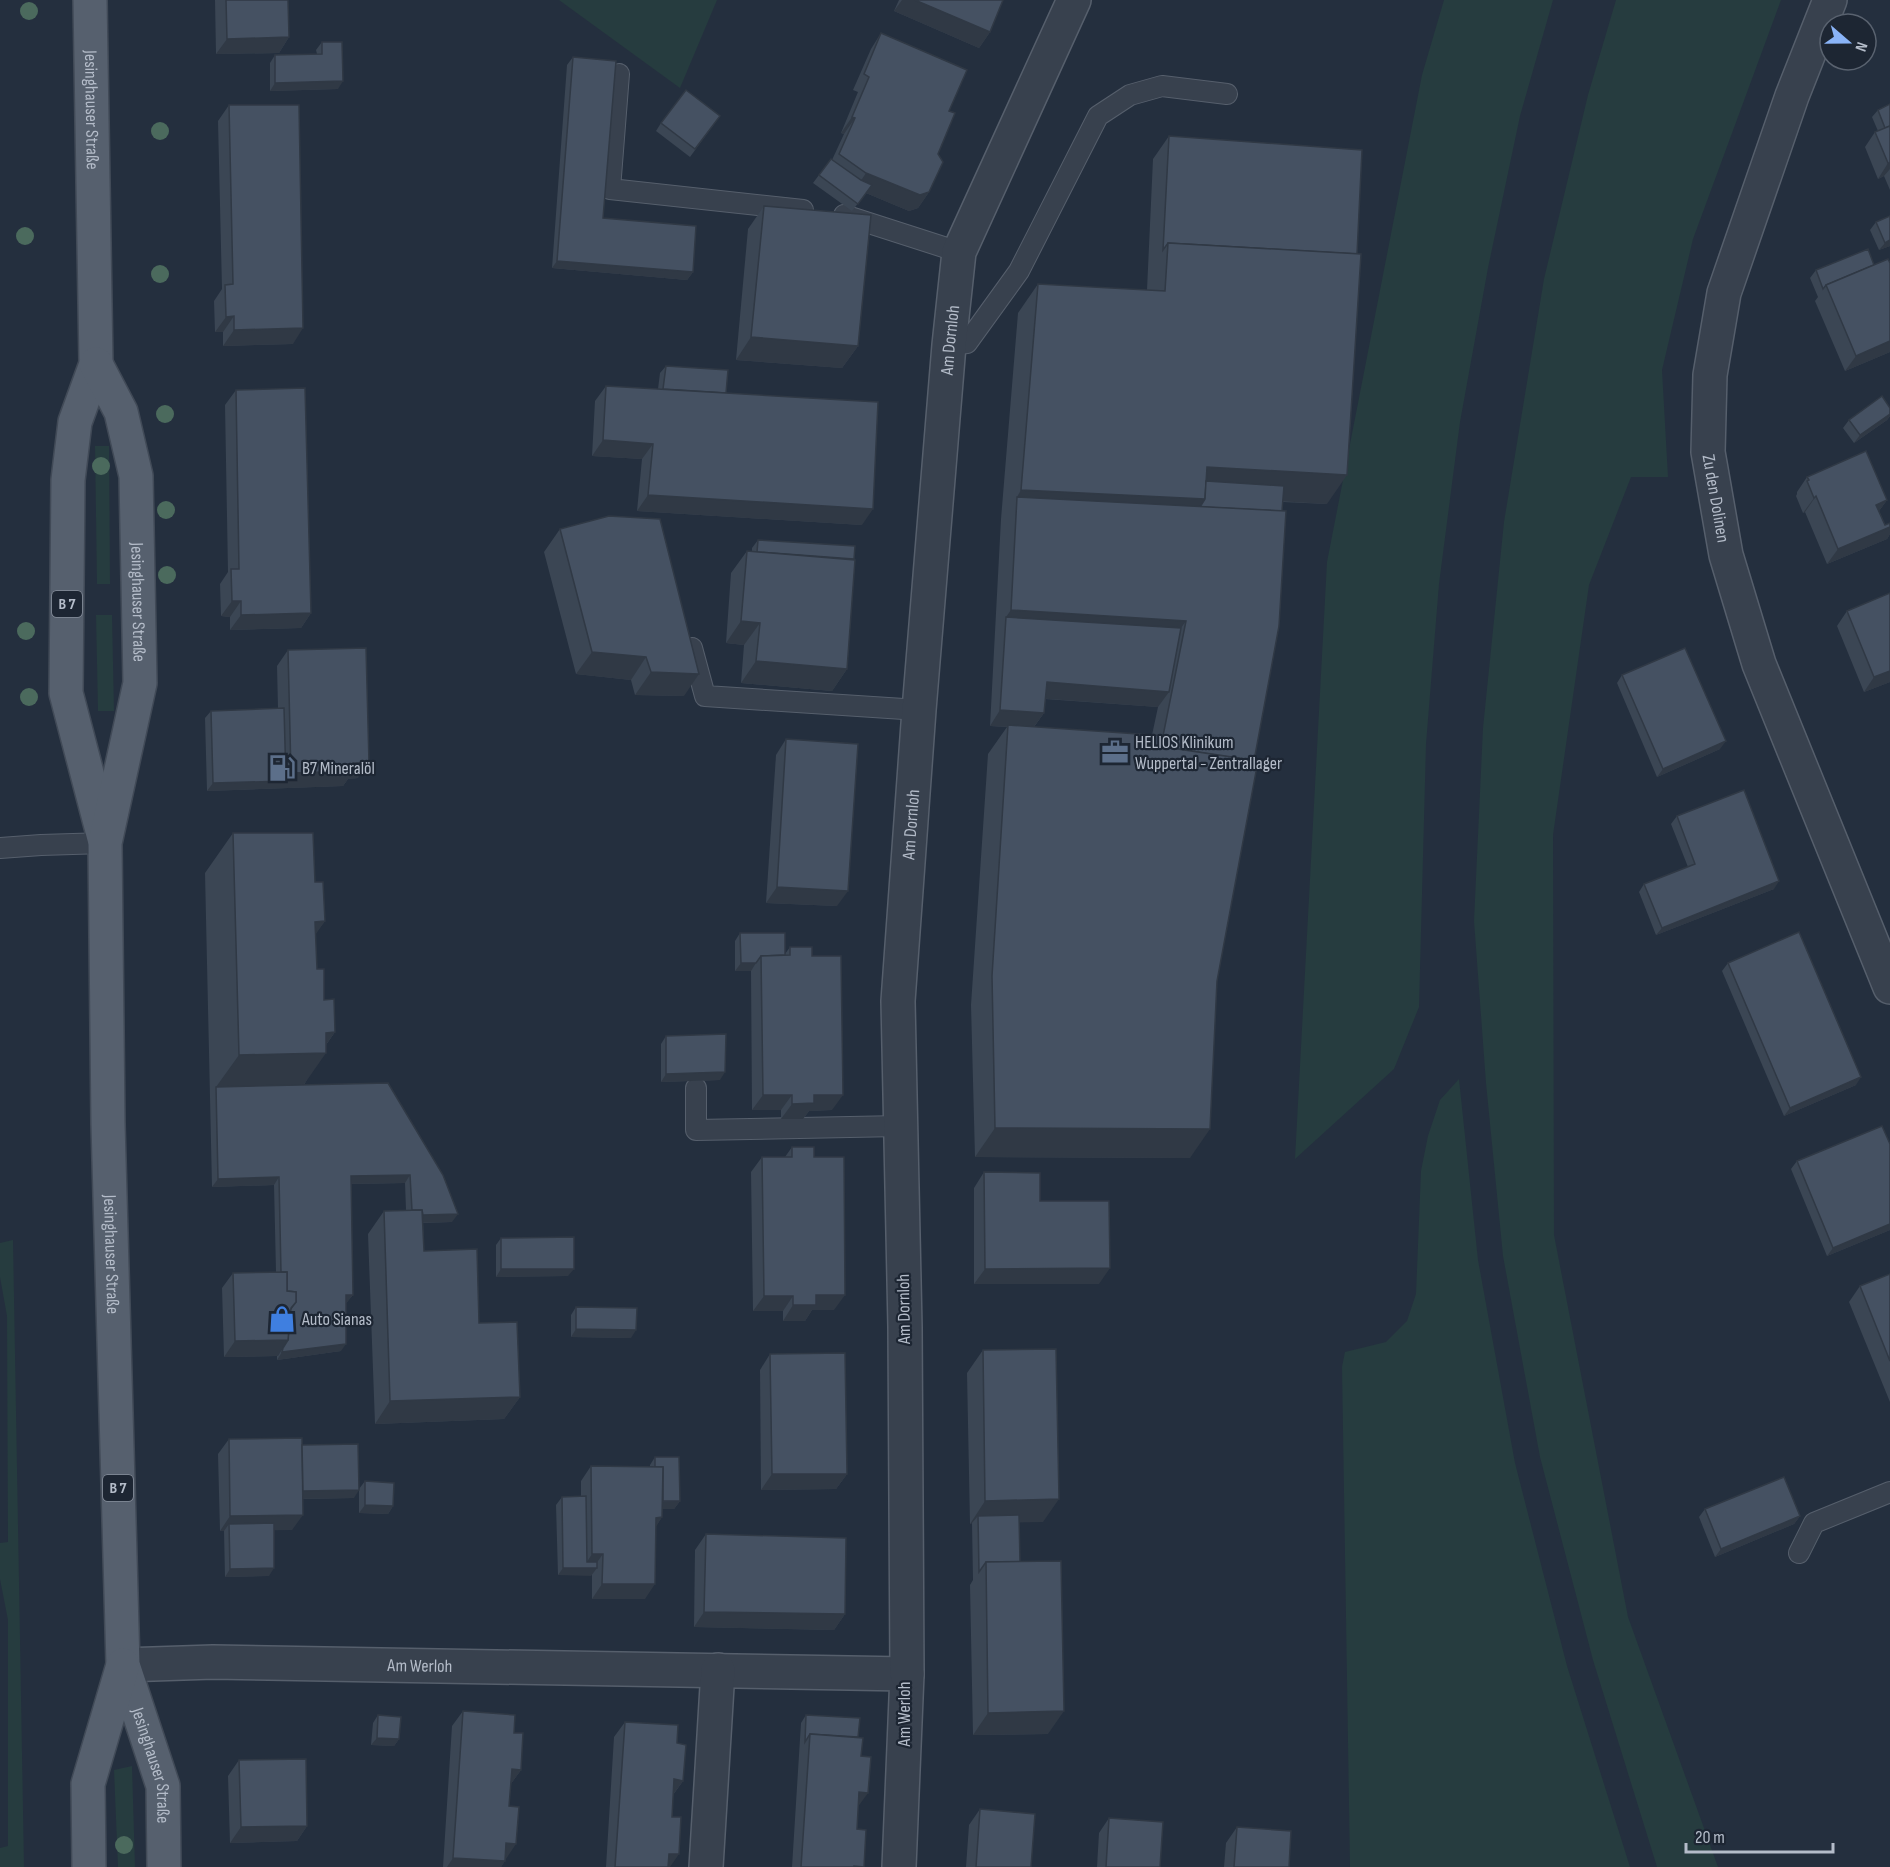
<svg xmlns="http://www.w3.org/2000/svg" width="1890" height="1867" viewBox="0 0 1890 1867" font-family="'Sofia Sans Condensed',sans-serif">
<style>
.green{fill:#263c3f}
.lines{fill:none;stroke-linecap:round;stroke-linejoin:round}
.lane-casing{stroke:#565f6c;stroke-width:22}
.street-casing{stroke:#565f6c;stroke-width:36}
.primary-casing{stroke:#414a57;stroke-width:36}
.lane{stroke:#38414e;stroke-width:20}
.street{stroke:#38414e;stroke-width:33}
.primary{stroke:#56606e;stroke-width:33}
.tree{fill:#4b6a5d}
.wall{fill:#3b4654;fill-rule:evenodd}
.shaded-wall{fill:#303945}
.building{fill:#455162;stroke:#303945;stroke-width:1.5}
.labels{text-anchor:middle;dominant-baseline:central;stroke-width:4.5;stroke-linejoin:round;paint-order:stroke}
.shield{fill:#1d2633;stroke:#878f9c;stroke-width:1.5}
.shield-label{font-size:16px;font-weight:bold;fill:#b4bcc9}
.street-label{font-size:18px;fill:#b4bcc9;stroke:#1d2633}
.poi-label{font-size:18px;fill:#b4bcc9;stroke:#1d2633;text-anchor:start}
</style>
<rect width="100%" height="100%" fill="#242f3e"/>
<g class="green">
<path d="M559,0H717L680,88Z"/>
<path d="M1444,0H1553L1520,116L1488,268L1460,422L1439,584L1426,744L1419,1007L1394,1069L1295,1159L1327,562L1422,75Z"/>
<path d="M1616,0H1781L1693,239L1662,370L1668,477H1631L1589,585L1553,835L1554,1235L1628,1617L1718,1867H1657L1593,1660L1540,1457L1503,1256L1486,1083L1474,921L1483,728L1504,522L1544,279L1588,95Z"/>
<path d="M95,446H109L110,584H97Z"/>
<path d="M96,615H112L114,711H98Z"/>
<path d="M1459,1079L1478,1260L1515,1463L1567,1666L1630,1867H1350L1342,1367L1345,1352L1386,1342L1407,1321L1416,1294L1421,1171L1428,1136L1440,1100Z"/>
<path d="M13,1240L24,1867H0V1848L8,1846V1620L0,1579V1543L8,1542L7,1316L0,1277V1243Z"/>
<path d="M132,1766L135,1867H118L114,1770Z"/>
</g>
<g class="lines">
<defs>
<g id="lane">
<path d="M619,74L610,189L803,210"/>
<path d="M844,215L959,252"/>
<path d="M949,345L967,343L1019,271L1098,116L1130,95L1162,86L1227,94"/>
<path d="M692,648L705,696L919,710"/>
<path d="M0,848L41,845L105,843"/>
<path d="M696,1088V1130L900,1126"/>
<path d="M1799,1553L1814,1523L1890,1492"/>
</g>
<g id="street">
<path id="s1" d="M1830,0L1792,96L1724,293L1710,375L1708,452L1726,555L1759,664L1890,987"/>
<path id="s2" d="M123,1665L213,1662L907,1674L899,1867"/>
<path id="s3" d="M907,1674L905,1327L898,1001L919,710L949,345L959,252L1074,0"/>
<path d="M706,1867L718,1670"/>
</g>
<g id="primary">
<path id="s4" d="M90,0L96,364L75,422L68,480L66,693L104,838"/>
<path id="s5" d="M96,364L121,412L136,476L140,683L105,843L108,1124L123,1665L163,1786L164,1867"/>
<path d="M89,1867L88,1784L123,1665"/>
</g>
</defs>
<use href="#lane" class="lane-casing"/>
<use href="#street" class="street-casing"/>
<use href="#primary" class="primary-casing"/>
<use href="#lane" class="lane"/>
<use href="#street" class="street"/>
<use href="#primary" class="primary"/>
</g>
<g class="tree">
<circle cx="29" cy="11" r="9"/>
<circle cx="160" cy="131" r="9"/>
<circle cx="25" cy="236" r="9"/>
<circle cx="160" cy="274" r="9"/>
<circle cx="165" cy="414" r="9"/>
<circle cx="101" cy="466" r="9"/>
<circle cx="166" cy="510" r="9"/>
<circle cx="167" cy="575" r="9"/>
<circle cx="26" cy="631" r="9"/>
<circle cx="29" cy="697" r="9"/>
<circle cx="124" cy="1845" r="9"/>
</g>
<g class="wall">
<path d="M215,0H288L289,37L279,53L216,54Z"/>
<path d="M899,0H1003L990,32L979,48L894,11Z"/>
<path d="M881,33L949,111L929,192L918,208L909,211L866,193L852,211L813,183L831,159L832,160L844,134L841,133L858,92L853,90L871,49Z"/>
<path d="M322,42L338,89L270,91V63L275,55L317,54L316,50Z"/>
<path d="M573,57L603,218L693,272L687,280L552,268L567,65Z"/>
<path d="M1890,104V190L1884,176L1878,179L1865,147L1875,132L1878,131L1872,117L1878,110Z"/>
<path d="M229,105L293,344L223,346V332H215L214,301L222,289L218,121Z"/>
<path d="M720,116L690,157L656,131L661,123Z"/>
<path d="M1169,136L1327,504L1283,502L1254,761L1217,981L1190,1158L975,1157L971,1005L988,754L1007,727L990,726L1001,519L1018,313L1038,284L1147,290L1153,159ZM1045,699L1158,707L1152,735L1034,727L1044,713Z"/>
<path d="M764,206L858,346L842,368L736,360L748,229Z"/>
<path d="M1890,216V246L1879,250L1870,230L1876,222Z"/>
<path d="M1874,265L1890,352L1845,371L1815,301L1818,297L1810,278L1816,270Z"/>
<path d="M666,366L726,393L862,525L637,511L642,459L592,456L595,401L606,386L658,389L660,373Z"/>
<path d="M236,390L311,613L301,628L230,630V617L221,616L220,584L228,572L225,405Z"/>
<path d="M1890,408V416L1887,420L1854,443L1843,428L1849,420Z"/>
<path d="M1807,477L1887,500L1879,511L1885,525L1890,523V534L1887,539L1827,564L1805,512L1803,513L1796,496L1797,494V492Z"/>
<path d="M560,529L684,696L635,695L631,680L576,674L544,552Z"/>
<path d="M758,540L847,669L832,691L741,683L744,645L726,643L731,573L747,551H752V548Z"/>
<path d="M1847,611L1890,682L1864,692L1837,626Z"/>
<path d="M288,650L358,778L348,779L343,786L207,791L205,718L211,711L278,708L277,666Z"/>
<path d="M1622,675L1720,749L1657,777L1617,683Z"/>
<path d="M786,739L837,906L766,903L776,755Z"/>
<path d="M1677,816L1774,889L1656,935L1639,892L1644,884L1688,867L1671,824Z"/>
<path d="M233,833L315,882L325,921L315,934L317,969L324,1000L335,1032L326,1045L304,1085L388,1083L452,1222L423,1223L424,1251L479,1323L520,1397L504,1419L375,1424L368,1234L384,1211L406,1210L405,1183L351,1184L353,1295L347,1302L346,1303L341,1351L277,1360V1356L224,1357L222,1288L233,1273L276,1272L274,1185L212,1187L205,873Z"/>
<path d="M740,933L785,954L790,947L812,956L832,1110L809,1111L803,1119H781V1110H752L751,971H735V941Z"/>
<path d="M1728,963L1856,1085L1784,1116L1722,971Z"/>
<path d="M666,1036L720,1080L661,1082V1044Z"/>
<path d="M792,1147L814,1157L834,1310H812L805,1321H783V1311H753L751,1172L762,1157H785Z"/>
<path d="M1797,1161L1890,1230L1827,1256L1791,1169Z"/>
<path d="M984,1172L1040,1201L1099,1284H974V1188Z"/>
<path d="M501,1238L568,1276L496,1277V1245Z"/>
<path d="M1890,1274V1402L1849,1302L1860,1286Z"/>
<path d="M576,1307L631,1338L571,1337V1315Z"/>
<path d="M983,1350L1043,1522H1019L1020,1562L1048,1734L973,1735L970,1585L973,1580L972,1523L970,1524L967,1373Z"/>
<path d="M770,1354L847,1474L836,1489L761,1490L760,1370Z"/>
<path d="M229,1439L302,1445L354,1498L303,1499L292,1530H274L269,1576L225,1577L224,1531H220L218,1454Z"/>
<path d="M655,1457L680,1501L674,1509H662V1517L656,1526L645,1599H592V1575H558L556,1505L562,1497L581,1496V1481L591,1466L650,1467V1465Z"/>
<path d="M365,1481L393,1506L388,1514L359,1513V1489Z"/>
<path d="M1705,1509L1800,1516L1794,1524L1715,1557L1699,1517Z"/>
<path d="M706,1534L845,1614L834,1630L694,1627L695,1550Z"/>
<path d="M463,1711L514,1733L521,1770L510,1785L506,1859L501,1867H443L452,1726Z"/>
<path d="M378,1715L399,1739L394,1746L371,1745L373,1723Z"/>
<path d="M806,1715L858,1737V1808L857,1829L864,1867H792L801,1723Z"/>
<path d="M625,1722L677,1743L683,1781L673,1795L670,1867H606L614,1737Z"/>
<path d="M239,1760L307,1826L297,1841L230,1843L228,1776Z"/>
<path d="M980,1809L1031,1867H966L969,1825Z"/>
<path d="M1109,1818L1160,1867H1097L1099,1833Z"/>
<path d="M1237,1827L1289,1867H1224L1226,1843Z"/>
</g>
<g class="shaded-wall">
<path d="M902,0H915L990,32L979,48L894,11Z"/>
<path d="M289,37L279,53L216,54L227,39Z"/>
<path d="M343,81L338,89L270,91L275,83Z"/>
<path d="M852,117L855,118L844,134L841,133Z"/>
<path d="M1888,163H1890V169L1884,176L1878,179Z"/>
<path d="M866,173L929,192L918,208L909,211L866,193L852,211L866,193L856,188Z"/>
<path d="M1890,240V246L1879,250L1885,243Z"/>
<path d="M557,261L693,272L687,280L552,268Z"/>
<path d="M234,316L223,332H215L226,317Z"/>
<path d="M303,328L293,344L223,346L234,330Z"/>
<path d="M751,337L858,346L842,368L736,360Z"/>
<path d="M1890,341V352L1845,371L1856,356Z"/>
<path d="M1890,414V416L1887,420L1854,443L1860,435Z"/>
<path d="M603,440L653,444L642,459L592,456Z"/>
<path d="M1207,467L1347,475L1327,504L1197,496Z"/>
<path d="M1021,490L1205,499L1281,519L1017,497Z"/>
<path d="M648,495L873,509L862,525L637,511Z"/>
<path d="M1816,496L1805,512L1803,513L1814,498Z"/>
<path d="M1887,500L1876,515V505Z"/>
<path d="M1890,527V534L1887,539L1827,564L1838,549Z"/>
<path d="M232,601H241L230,617L221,616Z"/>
<path d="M1011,610L1186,621L1170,643L1006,617Z"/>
<path d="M311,613L301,628L230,630L241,615Z"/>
<path d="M741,621L760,623L744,645L726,643Z"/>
<path d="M592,652L646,657L631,680L576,674Z"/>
<path d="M756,661L847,669L832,691L741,683Z"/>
<path d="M1890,671V682L1864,692L1874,677Z"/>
<path d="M651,672L699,674L684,696L635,695Z"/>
<path d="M1047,682L1169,692L1158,707L1036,698Z"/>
<path d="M1000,710L1044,713L1033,728L990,726Z"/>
<path d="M1726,741L1720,749L1657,777L1663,769Z"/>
<path d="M353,763H369L358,778L348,779L343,786L207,791L213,783L286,781L291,773Z"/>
<path d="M1779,881L1774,889L1656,935L1662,928Z"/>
<path d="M777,887L848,891L837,906L766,903Z"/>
<path d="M325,921L297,961L315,922Z"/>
<path d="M741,963H756L751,971H735Z"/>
<path d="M335,1032L320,1053H326L298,1093L216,1087L239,1055L326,1033Z"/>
<path d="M725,1072L720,1080L661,1082L666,1074Z"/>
<path d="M1861,1077L1856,1085L1784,1116L1790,1108Z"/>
<path d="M763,1095H792L781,1110H752Z"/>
<path d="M814,1095H843L832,1110L809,1111L803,1119H781L792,1104Z"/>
<path d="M995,1128L1210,1129L1190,1158L975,1157Z"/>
<path d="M410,1175L405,1183L345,1184L351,1176Z"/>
<path d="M279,1177L274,1185L212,1187L218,1179Z"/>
<path d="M458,1214L452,1222L407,1223L412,1215Z"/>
<path d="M1890,1224V1230L1827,1256L1833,1248Z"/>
<path d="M1110,1268L1099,1284H974L985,1269Z"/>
<path d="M501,1269H574L568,1276L496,1277Z"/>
<path d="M346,1295H353L347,1302L340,1303Z"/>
<path d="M816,1295H845L834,1310H812L805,1321H783L793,1305Z"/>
<path d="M764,1296H793L783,1311H753Z"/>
<path d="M576,1329L636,1330L631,1338L571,1337Z"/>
<path d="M288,1340L278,1356L224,1357L235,1341Z"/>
<path d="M346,1344L341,1351L277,1360L282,1352Z"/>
<path d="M520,1397L504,1419L375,1424L390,1401Z"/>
<path d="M772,1474H847L836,1489L761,1490Z"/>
<path d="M359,1490L354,1498L291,1499L297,1491Z"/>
<path d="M1059,1499L1043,1522L978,1523V1516L972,1523L970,1524L985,1501Z"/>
<path d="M680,1501L674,1509H652L658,1502Z"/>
<path d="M365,1505L393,1506L388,1514L359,1513Z"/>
<path d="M303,1515L292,1530L230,1531L229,1524L224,1531H220L230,1516Z"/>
<path d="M1800,1516L1794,1524L1715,1557L1721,1549Z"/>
<path d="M662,1517L652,1533L656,1518Z"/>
<path d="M592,1554H603L593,1568H597L591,1576L558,1575L563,1568H583Z"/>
<path d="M274,1568L269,1576L225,1577L230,1569Z"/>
<path d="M602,1584H655L645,1599H592Z"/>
<path d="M704,1612L845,1614L834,1630L694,1627Z"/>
<path d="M1064,1711L1048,1734L973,1735L988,1713Z"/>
<path d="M377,1738L399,1739L394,1746L371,1745Z"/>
<path d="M512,1769L521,1770L510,1785Z"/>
<path d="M674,1779L683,1781L672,1796Z"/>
<path d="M859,1792L868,1793L857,1808Z"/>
<path d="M307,1826L297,1841L230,1843L241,1827Z"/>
<path d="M506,1843L516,1844L506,1859L496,1858Z"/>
<path d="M669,1854H679L670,1867H660Z"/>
<path d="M453,1858L505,1861L501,1867H447Z"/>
</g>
<g class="building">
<path d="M226,0H288L289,37L227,39Z"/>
<path d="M915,0H1003L990,32Z"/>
<path d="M881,33L967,70L949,111L955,113L938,154L943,162L929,192L920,195L866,173L839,154L855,118L852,117L869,77L864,74Z"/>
<path d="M322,42H342L343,81L275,83V55L322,54Z"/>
<path d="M573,57L616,61L603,218L696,226L693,272L557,261Z"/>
<path d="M686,90L720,116L695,149L661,123Z"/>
<path d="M1890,104V126L1885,128L1878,110Z"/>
<path d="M229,105H299L303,328L234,330V316L226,317L225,285L233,284Z"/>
<path d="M1890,126V163H1888L1875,132Z"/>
<path d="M1169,136L1362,150L1357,254L1168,243L1163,250Z"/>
<path d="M831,159L861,180L872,185L858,204L819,175Z"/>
<path d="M764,206L871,215L858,346L751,337Z"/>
<path d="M1890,216V240L1885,243L1876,222Z"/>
<path d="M1168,243L1361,254L1347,475L1207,467L1205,499L1021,490L1038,284L1165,291Z"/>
<path d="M1868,249L1874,265L1826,285L1823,289L1816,270Z"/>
<path d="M1888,259L1890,263V341L1856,356L1826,285Z"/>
<path d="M666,366L728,370L726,393L663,389Z"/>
<path d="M606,386L878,402L873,509L648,495L653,444L603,440Z"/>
<path d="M305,388L311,613L241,615V601H232L231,569H239L236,390Z"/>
<path d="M1882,396L1890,408V414L1860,435L1849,420Z"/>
<path d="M1866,451L1887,500L1876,505L1885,525L1890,523V527L1838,549L1816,496L1814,498L1807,481L1809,480L1807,477Z"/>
<path d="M1206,481L1284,486L1282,511L1200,507L1205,499Z"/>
<path d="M1017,497L1286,511L1279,626L1254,761L1165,747L1167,736H1163L1186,621L1011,610Z"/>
<path d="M609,516L660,519L699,674L651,672L646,657L592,652L560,529Z"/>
<path d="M758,540L855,546L854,559L757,552Z"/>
<path d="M747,551L855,560L847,669L756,661L760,623L741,621Z"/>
<path d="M1890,593V671L1874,677L1847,611Z"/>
<path d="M1006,617L1181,628L1169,692L1047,682L1044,713L1000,710Z"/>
<path d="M366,648L369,763H353L354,771L291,773L288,650Z"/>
<path d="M1685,648L1726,741L1663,769L1622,675Z"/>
<path d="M284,708L286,781L213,783L211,711Z"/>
<path d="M1008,725L1167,736L1165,747L1258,761L1217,981L1210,1129L995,1128L992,976Z"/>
<path d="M786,739L858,744L848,891L777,887Z"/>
<path d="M1744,790L1779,881L1662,928L1644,884L1695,864L1677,816Z"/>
<path d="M233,833H313L315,882H323L325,921L315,922L317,969H324V1000L334,999L335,1032L326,1033V1053L239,1055Z"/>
<path d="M1799,932L1861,1077L1790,1108L1728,963Z"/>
<path d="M740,933H785V955L761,956L756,963H741Z"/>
<path d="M790,947H812V956H841L843,1095H814V1103L792,1104V1095H763L761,956L790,955Z"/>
<path d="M726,1034L725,1072L666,1074V1036Z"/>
<path d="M388,1083L443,1175L458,1214L423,1215L422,1210H412L410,1175L351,1176L353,1295H346V1344L282,1352L283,1348L288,1340L290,1310L296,1302V1292L287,1291V1272H281L279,1177L218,1179L216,1087Z"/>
<path d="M1882,1126L1890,1144V1224L1833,1248L1797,1161Z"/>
<path d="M792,1147H814V1157H844L845,1295H816V1305H793V1296H764L762,1157H792Z"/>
<path d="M984,1172L1040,1173V1201H1109L1110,1268L985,1269Z"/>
<path d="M422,1210L424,1251L477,1249L479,1323L517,1322L520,1397L390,1401L384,1211Z"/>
<path d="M574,1237V1269H501V1238Z"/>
<path d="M287,1272V1291L296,1292V1302L291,1308L288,1340L235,1341L233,1273Z"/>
<path d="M1890,1274V1361L1860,1286Z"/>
<path d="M576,1307L637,1308L636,1330L576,1329Z"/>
<path d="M1056,1349L1059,1499L985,1501L983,1350Z"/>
<path d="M845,1353L847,1474H772L770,1354Z"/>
<path d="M302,1438L303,1515L230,1516L229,1439Z"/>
<path d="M358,1444L359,1490L303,1491L302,1445Z"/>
<path d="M655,1457H679L680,1501H663V1467H655Z"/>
<path d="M591,1466L663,1467L662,1517L656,1518L655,1584H602L603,1554H592Z"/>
<path d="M1784,1477L1800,1516L1721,1549L1705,1509Z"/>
<path d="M365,1481L394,1483L393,1506L365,1505Z"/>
<path d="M586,1496L587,1562H597V1568H563L562,1497Z"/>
<path d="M1019,1515L1020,1562H986L979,1572L978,1516Z"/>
<path d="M274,1523V1568L230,1569L229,1524Z"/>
<path d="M706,1534L846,1538L845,1614L704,1612Z"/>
<path d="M1061,1561L1064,1711L988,1713L986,1562Z"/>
<path d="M463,1711L515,1715L514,1733H523L521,1770L512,1769L509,1806L519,1807L516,1844L506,1843L505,1861L453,1858Z"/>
<path d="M378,1715L401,1717L399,1739L377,1738Z"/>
<path d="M806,1715L860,1718L858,1737L810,1734L805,1742Z"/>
<path d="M625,1722L678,1725L677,1743L686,1745L683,1781L674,1779L672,1817H681L679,1854H669L668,1867H615Z"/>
<path d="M810,1734L863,1738L861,1756L871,1757L868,1793L859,1792L857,1829L866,1830L864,1867L854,1866V1867H801Z"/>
<path d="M306,1759L307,1826L241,1827L239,1760Z"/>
<path d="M980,1809L1035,1814L1031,1867H976Z"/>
<path d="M1109,1818L1163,1822L1160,1867H1106Z"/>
<path d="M1237,1827L1291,1831L1289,1867H1234Z"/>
</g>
<defs>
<symbol id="office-bare" viewBox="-9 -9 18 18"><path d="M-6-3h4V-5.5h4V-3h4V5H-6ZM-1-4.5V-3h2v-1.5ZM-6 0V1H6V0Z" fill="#5c6f8a" stroke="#1d2633" stroke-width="2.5" paint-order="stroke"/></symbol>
<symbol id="fuel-bare" viewBox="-9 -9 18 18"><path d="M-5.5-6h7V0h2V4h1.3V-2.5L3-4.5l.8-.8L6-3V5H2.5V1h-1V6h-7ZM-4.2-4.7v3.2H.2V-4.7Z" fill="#5c6f8a" stroke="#1d2633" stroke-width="2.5" paint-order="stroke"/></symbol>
<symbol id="shop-bare" viewBox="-9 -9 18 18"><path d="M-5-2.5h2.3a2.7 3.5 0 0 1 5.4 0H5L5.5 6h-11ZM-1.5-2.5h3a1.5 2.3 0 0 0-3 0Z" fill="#3f7fe0" stroke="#1d2633" stroke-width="2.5" paint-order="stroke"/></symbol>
</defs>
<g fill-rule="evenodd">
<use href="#office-bare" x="1096" y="733" width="38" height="38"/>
<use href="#fuel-bare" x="263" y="749" width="38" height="38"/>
<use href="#shop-bare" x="263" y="1300" width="38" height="38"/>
</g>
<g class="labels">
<g class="shield">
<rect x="52" y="591" width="30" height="26" rx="4.5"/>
<rect x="103" y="1475" width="30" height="26" rx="4.5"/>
</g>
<g class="shield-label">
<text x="67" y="604">B 7</text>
<text x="118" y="1488">B 7</text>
</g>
<g class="street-label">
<text stroke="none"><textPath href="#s4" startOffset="110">Jesinghauser Straße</textPath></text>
<text stroke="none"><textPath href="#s3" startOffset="1336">Am Dornloh</textPath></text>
<text stroke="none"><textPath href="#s1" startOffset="519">Zu den Dolinen</textPath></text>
<text stroke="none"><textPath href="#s5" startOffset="246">Jesinghauser Straße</textPath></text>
<text stroke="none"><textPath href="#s3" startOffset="850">Am Dornloh</textPath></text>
<text stroke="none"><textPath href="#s5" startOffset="902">Jesinghauser Straße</textPath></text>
<text transform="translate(904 1309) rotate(-91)">Am Dornloh</text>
<text stroke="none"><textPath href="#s2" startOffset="297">Am Werloh</textPath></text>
<text transform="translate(904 1714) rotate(-90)">Am Werloh</text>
<text stroke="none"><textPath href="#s5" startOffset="1418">Jesinghauser Straße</textPath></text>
</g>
<g class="poi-label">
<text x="1135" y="742">HELIOS Klinikum<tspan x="1135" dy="21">Wuppertal - Zentrallager</tspan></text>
<text x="302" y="768">B7 Mineralöl</text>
<text x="302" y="1319">Auto Sianas</text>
</g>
</g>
<g transform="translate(1848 42) rotate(110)"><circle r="28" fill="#1d2633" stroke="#59626f" stroke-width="1.5"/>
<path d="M0-4.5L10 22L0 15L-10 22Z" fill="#8ab4f8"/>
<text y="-9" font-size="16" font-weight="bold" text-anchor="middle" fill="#b4bcc9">N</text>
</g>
<path d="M1686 1843v9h147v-9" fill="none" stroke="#b4bcc9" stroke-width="3"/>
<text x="1695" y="1843" font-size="18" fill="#b4bcc9" stroke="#1d2633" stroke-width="4.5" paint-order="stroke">20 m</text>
</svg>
